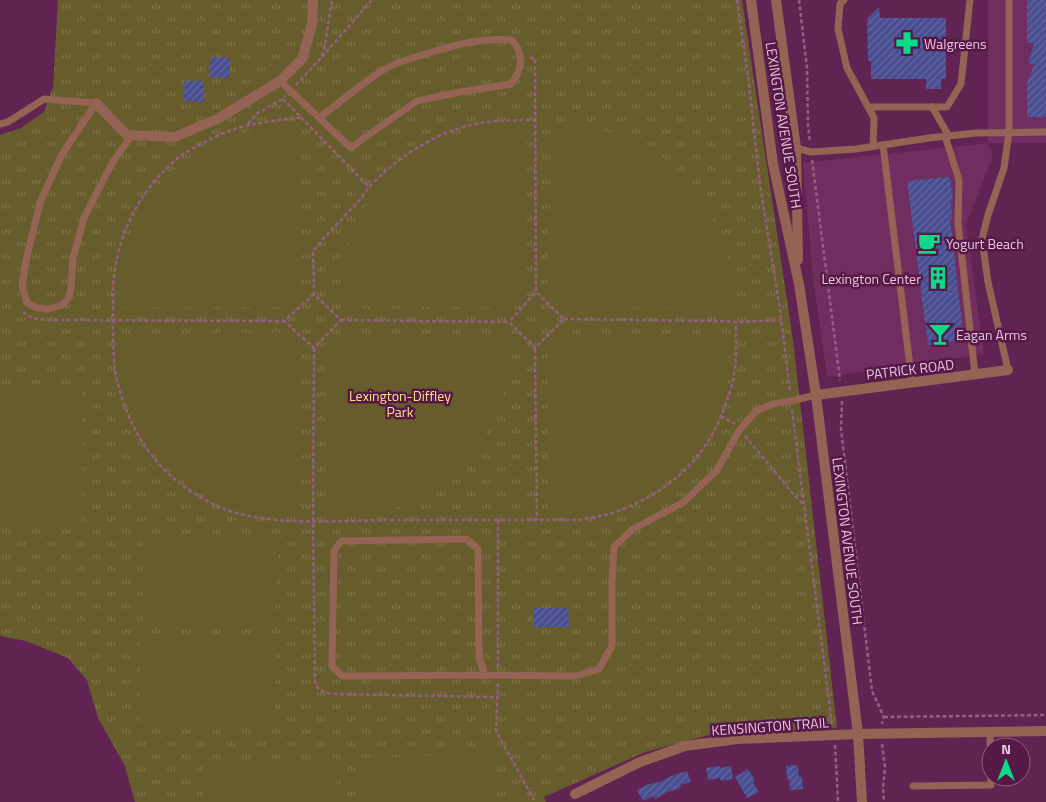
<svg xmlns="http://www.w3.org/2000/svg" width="1046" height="802" viewBox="0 0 1046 802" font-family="'Titillium Web',sans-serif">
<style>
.built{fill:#702d5f}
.grass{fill:url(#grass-tufts)}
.pitch{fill:#675d2c}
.building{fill:url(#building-hatch)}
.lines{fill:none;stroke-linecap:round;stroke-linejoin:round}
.path{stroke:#935e84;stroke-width:2.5;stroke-dasharray:4 2.5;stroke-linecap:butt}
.service{stroke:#956353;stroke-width:7}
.minor{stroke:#956353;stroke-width:10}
.tertiary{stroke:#956353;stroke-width:10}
.labels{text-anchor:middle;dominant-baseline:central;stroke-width:5;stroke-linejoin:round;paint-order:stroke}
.poi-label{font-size:14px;fill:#eac4dd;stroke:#551847;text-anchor:start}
.street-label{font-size:14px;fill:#eac4dd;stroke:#551847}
.park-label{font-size:14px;fill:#f9e47d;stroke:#551847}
</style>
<defs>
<pattern id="grass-tufts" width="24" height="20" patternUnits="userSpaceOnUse" patternTransform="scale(1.25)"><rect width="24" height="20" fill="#675d2c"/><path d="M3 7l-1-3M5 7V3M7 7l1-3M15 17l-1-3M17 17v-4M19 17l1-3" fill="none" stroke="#7d734a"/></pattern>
<pattern id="building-hatch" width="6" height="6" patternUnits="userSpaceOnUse" patternTransform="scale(1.25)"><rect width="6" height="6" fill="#494e90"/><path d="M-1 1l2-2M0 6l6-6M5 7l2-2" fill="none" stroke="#63669f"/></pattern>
</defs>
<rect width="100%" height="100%" fill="#612452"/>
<path class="built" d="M988,0H1046V143H988L993,155L966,225L984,354L827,377L813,278L803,163L988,143Z"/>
<path class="grass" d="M58,0H742L793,340L837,728L713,734L645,752L544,797L546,802H135L125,766L98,718L87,680L68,658L26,641L0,636V135L21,128L44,112L53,87Z"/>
<g class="pitch">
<path d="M275,127H299L301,297L291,307L118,308C118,291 119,272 123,255C135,211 162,173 202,150C207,147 213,143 219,141C237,133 256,130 275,127Z"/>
<path d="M496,127H521L523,298L513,308L341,305C341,288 341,271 345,255C363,185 424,132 496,127Z"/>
<path d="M551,127C579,127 607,129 633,140C683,162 719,213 729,266C731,280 731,294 730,308H559L548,297Z"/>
<path d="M288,332L300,343L299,516C273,515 245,514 221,504C176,484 138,443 125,396C119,376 119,355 118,335Z"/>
<path d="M335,334L509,335C509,349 509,363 507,377C496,438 448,492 388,510C369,516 348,516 328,516V342Z"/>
<path d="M730,335C730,365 728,395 715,422C695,464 651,500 606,511C587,516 568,516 549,517V344L558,336Z"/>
<path d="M0,391L82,392L81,525H0Z"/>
<path d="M143,536L278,540L275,624L142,621Z"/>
<path d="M141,637L276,640L275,724L140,722Z"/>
<path d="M494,754V802H361L360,758Z"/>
<path d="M336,759L337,802H203L202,761Z"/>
</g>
<g class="building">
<path d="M1027,0H1046V117H1027V83L1034,65L1028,63L1034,44L1027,42Z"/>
<path d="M879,7L880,18H946V79H941V89H926V79H871V61H868L867,19Z"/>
<path d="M211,57L230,58L229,78L209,77Z"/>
<path d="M184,81H204V102L184,101Z"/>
<path d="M950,177L953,201L951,202L952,219H950L964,340L928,345L907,181Z"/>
<path d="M533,608H568L569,627H534Z"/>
<path d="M798,765L799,777L802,776L803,789L790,790L789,779H787L786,766Z"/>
<path d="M720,766V768L731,766L733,779L721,781L720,778L708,780L706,768Z"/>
<path d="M748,769L755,781L753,783L759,792L747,798L735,777Z"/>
<path d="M687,771L691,782L680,785L681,788L667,792L655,799L653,796L643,801L637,790L649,784L660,782L671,776Z"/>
</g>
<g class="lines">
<g class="path">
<path d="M737,0L748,76L760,185L780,309L790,392"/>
<path d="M799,0L807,68L808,125L810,142"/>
<path d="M322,57L372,0"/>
<path d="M530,58H535L536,292"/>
<path d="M296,85L320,59L324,51L332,0"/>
<path d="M283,99L369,187"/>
<path d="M301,118C264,121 235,125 201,144C194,148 185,153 178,158C138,192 116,236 113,288C113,299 113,310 113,320C113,337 113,354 115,370C116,380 120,391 123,401C139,449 170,484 217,506C263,527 333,521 383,520C448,520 514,520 579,520C587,518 597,517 605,515C611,514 617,511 623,509C666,492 698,465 718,423C724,409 730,395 733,380C737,361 736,342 736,322"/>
<path d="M248,124L256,114L281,100L285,96"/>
<path d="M812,160L840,380"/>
<path d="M314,294L284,321L314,348L341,320L314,294L313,251C327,234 342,219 357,203C362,198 365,191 371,185C395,160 429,137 463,127C486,120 511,120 535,120"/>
<path d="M23,312C34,321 48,320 61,320L284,321"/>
<path d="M564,319L719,321L736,322L781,320"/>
<path d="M341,320L509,322L535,348L564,319L536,292L509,322"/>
<path d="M314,348L313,521L315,681L318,688L324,692L332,694L497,697"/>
<path d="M535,349L537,520"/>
<path d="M842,401L841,429L872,691L884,717L882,724"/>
<path d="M792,410L832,725"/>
<path d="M721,416L735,424"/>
<path d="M745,436L795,496L803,504"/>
<path d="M498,520V668"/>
<path d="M498,683L496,731L535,802"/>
<path d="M884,717L1046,715"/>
<path d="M882,744L885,767L883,788L884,802"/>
<path d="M835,745L838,802"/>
</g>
<g class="service">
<path d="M844,0L840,4L838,29L847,68L874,118L873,146"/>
<path d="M280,81C304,103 327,126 351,148L364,138L417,101L460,92L511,84C523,69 524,54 512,40C481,37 455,45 426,54C412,58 396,62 383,70C361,84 340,102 319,118"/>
<path d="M868,107H947L961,84L970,0"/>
<path d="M932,107L949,136"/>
<path d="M0,124L8,122L44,99L96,103L61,156L40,203L27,256L22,286L27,303L37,308L48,309L62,305L69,298L71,288L73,258L84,218L112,163L132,135"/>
<path d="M945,136L959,180L958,223L975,374"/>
<path d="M883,145L912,383"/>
<path d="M796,148L811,152L856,149L929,138L976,133L1046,132"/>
<path d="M1008,370L988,282L982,239L988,215L1004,168L1009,132V0"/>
<path d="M485,675L342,676L332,666L334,551L341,541L466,539L478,549L479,658L485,675L575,676L599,669L612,646V581L614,547L633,529L684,502L717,470L738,432L756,411L773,404L791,401L816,395"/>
<path d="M913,786L991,785L990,732"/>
</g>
<g class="minor">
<path d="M96,103L127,135L175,137L219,118L280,81L302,59L312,25L313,0"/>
<path d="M816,395L1008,370"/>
<path d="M575,794L640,762L685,746L737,739L858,734L1046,731"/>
</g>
<g class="tertiary">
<path d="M751,0L773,164L799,284L816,395L858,734L862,802"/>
<path d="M776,0L796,148L798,260"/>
</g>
</g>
<defs>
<symbol id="pharmacy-bare" viewBox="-9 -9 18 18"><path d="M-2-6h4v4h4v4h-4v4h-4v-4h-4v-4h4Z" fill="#0ed98a" stroke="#551847" stroke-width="2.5" paint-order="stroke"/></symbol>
<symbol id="cafe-bare" viewBox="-9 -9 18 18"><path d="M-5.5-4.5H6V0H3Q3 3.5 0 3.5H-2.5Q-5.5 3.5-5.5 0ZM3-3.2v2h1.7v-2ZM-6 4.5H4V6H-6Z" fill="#0ed98a" stroke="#551847" stroke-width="2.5" paint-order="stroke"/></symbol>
<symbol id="building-bare" viewBox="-9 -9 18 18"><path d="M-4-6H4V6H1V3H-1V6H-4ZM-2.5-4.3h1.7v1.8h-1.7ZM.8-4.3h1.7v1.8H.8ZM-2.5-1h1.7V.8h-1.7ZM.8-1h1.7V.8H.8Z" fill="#0ed98a" stroke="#551847" stroke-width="2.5" paint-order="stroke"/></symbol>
<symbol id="bar-bare" viewBox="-9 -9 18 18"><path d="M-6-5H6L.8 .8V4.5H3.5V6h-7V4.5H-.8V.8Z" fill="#0ed98a" stroke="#551847" stroke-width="2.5" paint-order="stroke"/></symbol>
</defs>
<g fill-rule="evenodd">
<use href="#pharmacy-bare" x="891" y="27" width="32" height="32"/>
<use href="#cafe-bare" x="913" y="227" width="32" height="32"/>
<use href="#building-bare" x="922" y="262" width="32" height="32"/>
<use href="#bar-bare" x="924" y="318" width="32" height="32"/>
</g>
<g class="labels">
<g class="poi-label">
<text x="924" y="43">Walgreens</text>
<text x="946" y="243">Yogurt Beach</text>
<text x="921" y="278" text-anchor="end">Lexington Center</text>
<text x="956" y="334">Eagan Arms</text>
</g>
<g class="street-label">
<text transform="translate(784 125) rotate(81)">LEXINGTON AVENUE SOUTH</text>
<text transform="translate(910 369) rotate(-7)">PATRICK ROAD</text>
<text transform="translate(848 541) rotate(83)">LEXINGTON AVENUE SOUTH</text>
<text transform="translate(770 726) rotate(-4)">KENSINGTON TRAIL</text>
</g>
<g class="park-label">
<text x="400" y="395">Lexington-Diffley<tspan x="400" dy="16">Park</tspan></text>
</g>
</g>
<g transform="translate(1006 762)"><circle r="24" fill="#551847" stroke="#915d83"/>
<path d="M0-4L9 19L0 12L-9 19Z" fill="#0ed98a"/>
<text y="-8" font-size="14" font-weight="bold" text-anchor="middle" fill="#eac4dd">N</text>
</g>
</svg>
